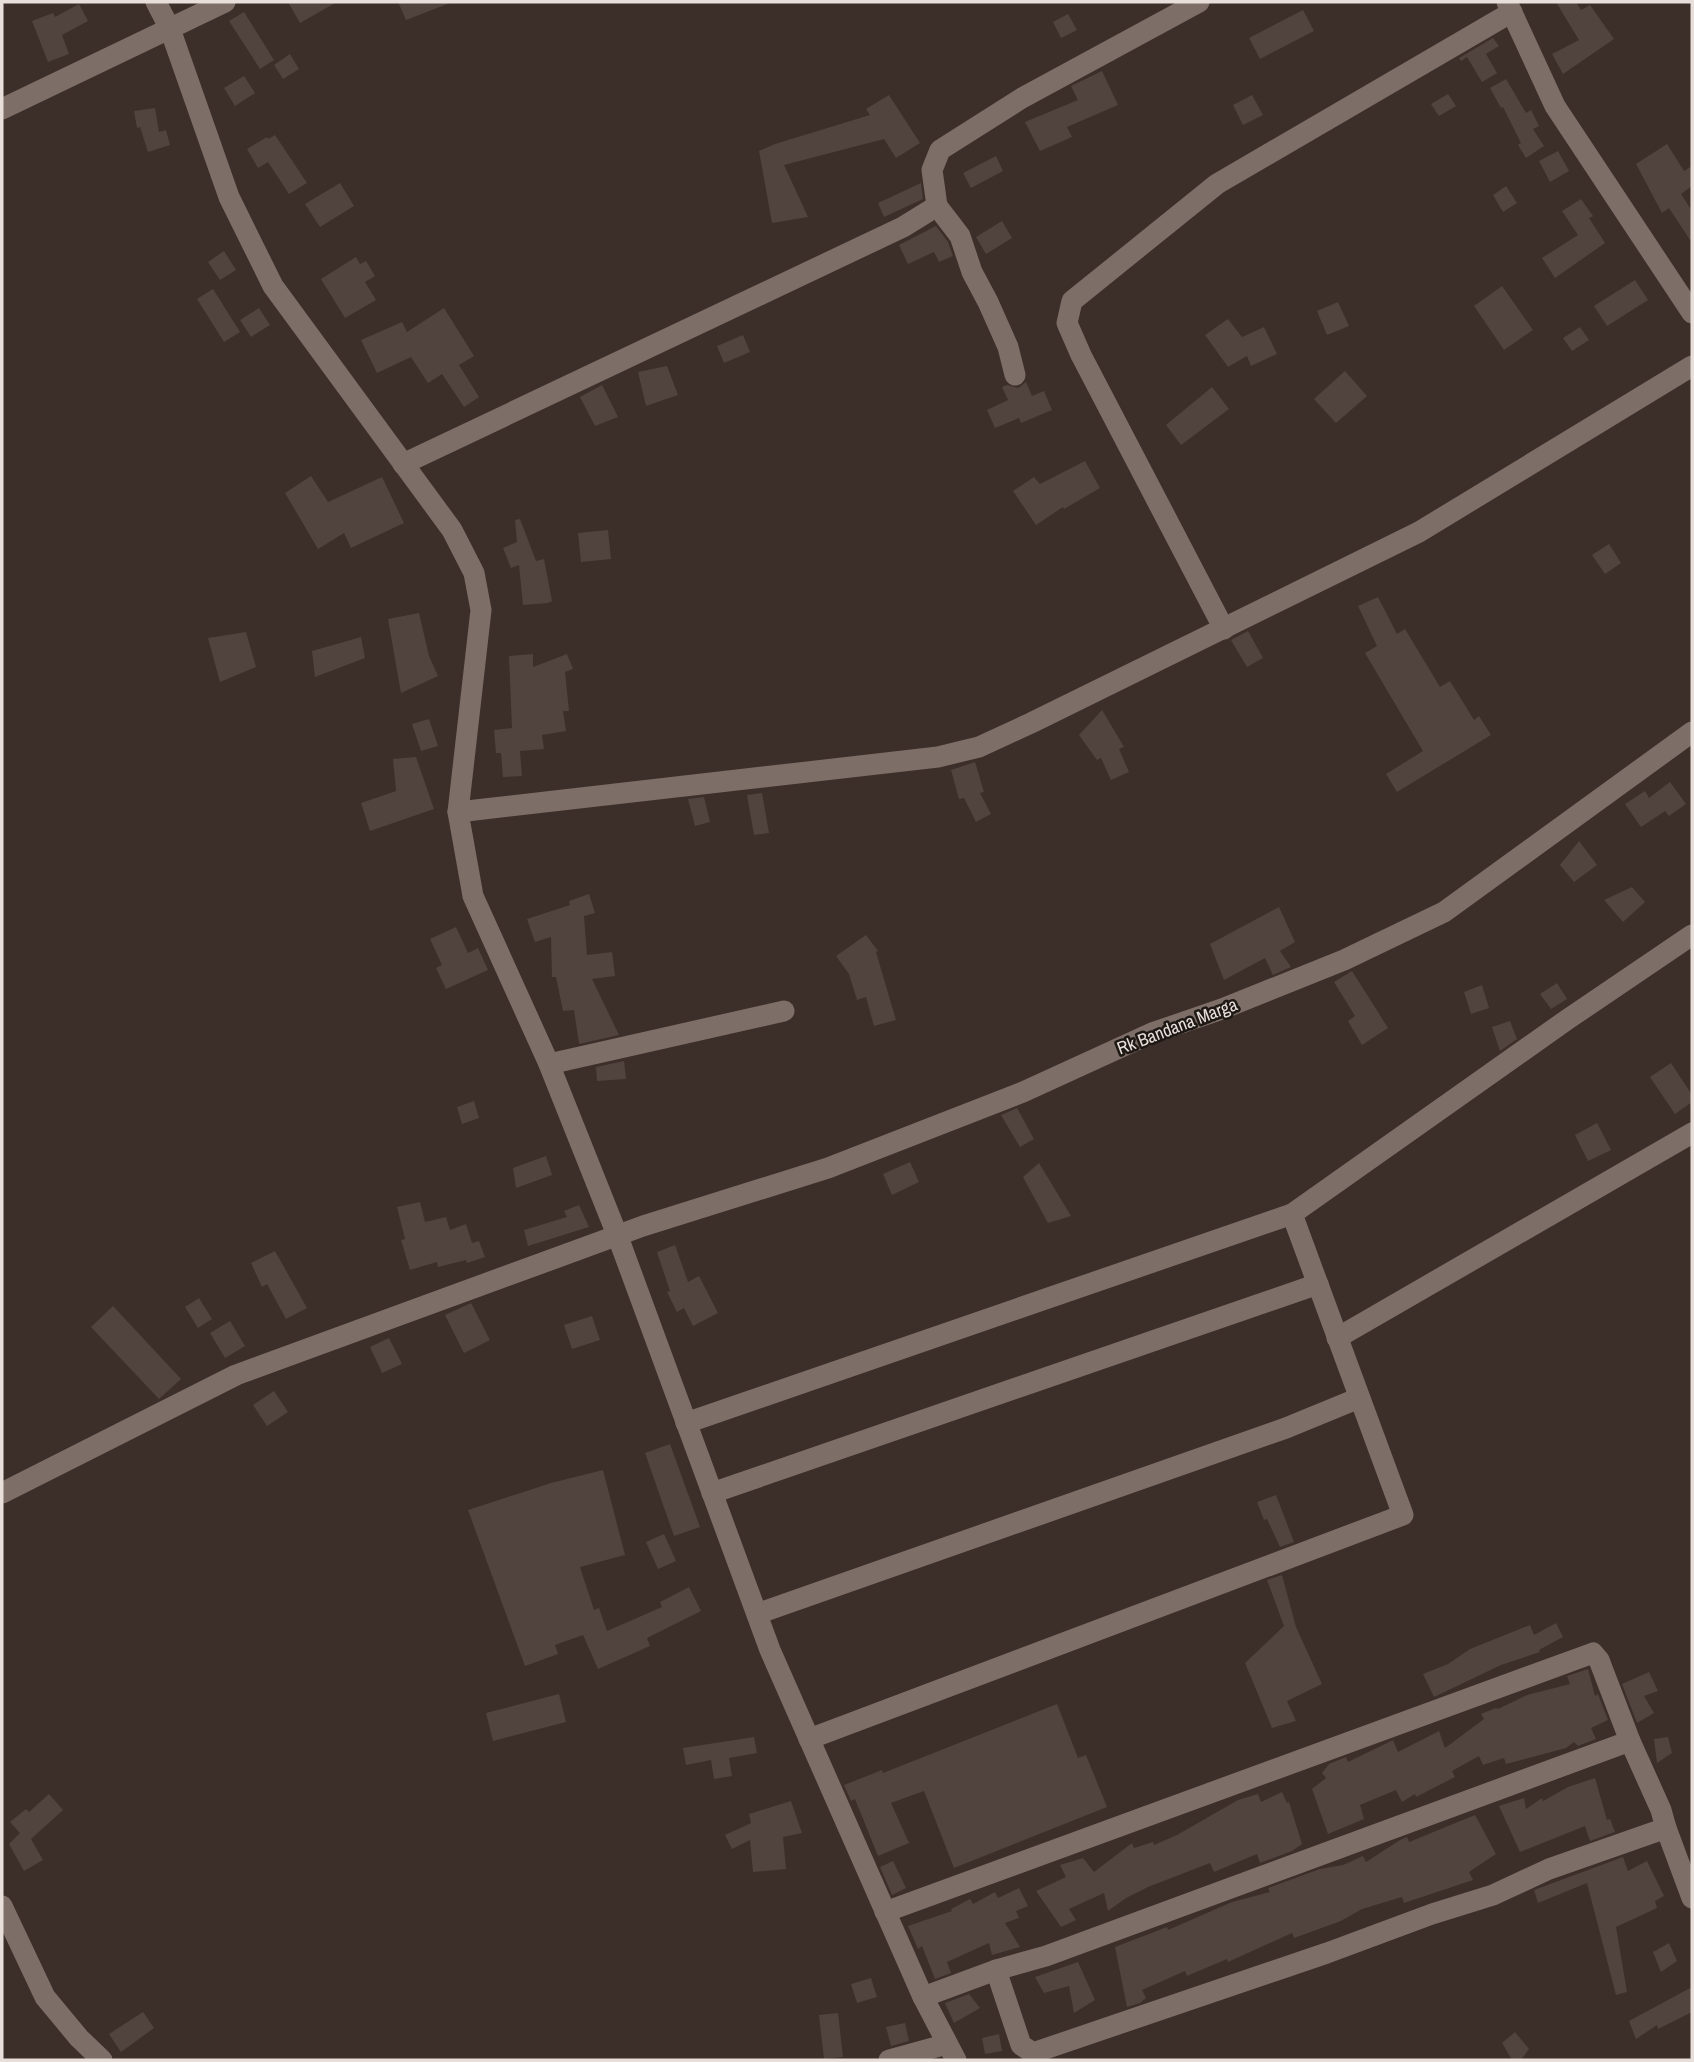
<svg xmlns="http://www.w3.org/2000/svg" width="1694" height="2062" viewBox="0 0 1694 2062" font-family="'Archivo Narrow',sans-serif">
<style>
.building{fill:#51433d}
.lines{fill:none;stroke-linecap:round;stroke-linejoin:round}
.street{stroke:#7d6e67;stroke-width:21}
.labels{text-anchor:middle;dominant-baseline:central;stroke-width:5;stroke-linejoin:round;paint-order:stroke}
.street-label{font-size:18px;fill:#e8dfdb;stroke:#1e1815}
</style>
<rect width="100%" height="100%" fill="#3c2e29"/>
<g class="building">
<path d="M288,2H337L300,23Z"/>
<path d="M398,2H450V3L406,20Z"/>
<path d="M1556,2H1576L1581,10L1590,5L1614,39L1563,74L1552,54L1579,40Z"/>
<path d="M79,4L88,21L62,35L69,54L48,62L32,21L53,13L55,17Z"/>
<path d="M1303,10L1314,31L1260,59L1249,38Z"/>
<path d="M244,12L274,60L260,69L229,21Z"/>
<path d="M1068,14L1077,30L1061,38L1053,22Z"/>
<path d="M1493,38L1499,46L1486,54L1497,73L1482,82L1467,57L1461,61L1459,58Z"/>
<path d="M290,54L299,69L283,79L274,65Z"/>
<path d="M1102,71L1118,105L1067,127L1072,137L1040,151L1025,122L1078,100L1071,86Z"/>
<path d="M244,76L255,93L235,106L224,88Z"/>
<path d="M1506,79L1526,113L1531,110L1539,126L1533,129L1544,146L1526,158L1518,145L1521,143L1503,107L1501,108L1490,88Z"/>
<path d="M1448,94L1456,106L1439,116L1431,104Z"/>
<path d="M889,95L920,143L896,158L884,139L784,165L808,217L772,223L759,151L775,144L870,115L866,109Z"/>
<path d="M1252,95L1263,115L1243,125L1233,105Z"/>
<path d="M155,108L159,132L166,130L170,145L148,152L140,127L137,128L134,111Z"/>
<path d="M275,135L307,183L289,194L268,162L258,168L247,149L267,137L268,139Z"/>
<path d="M1667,144L1684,171L1692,166V186L1681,194L1692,211V243L1669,208L1662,213L1636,164Z"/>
<path d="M1558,151L1569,171L1550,182L1539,161Z"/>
<path d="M996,156L1003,171L971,188L963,173Z"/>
<path d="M340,183L354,206L320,227L305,204Z"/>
<path d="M921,183L923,199L884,217L878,203Z"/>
<path d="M1506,186L1517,203L1503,212L1493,195Z"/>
<path d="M1581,199L1593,216L1589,218L1605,243L1555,278L1542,258L1578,235L1562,211Z"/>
<path d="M1002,221L1012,238L986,254L976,237Z"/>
<path d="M936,226L948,242L953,256L939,262L934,252L908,264L899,245Z"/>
<path d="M224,251L236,270L220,280L208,262Z"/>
<path d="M356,257L360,264L366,261L375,276L365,282L376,300L345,318L321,279Z"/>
<path d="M1635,280L1648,300L1607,326L1594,306Z"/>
<path d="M1502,286L1533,330L1504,350L1474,306Z"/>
<path d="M213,289L240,332L224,342L197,299Z"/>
<path d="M1338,302L1349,326L1327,335L1317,311Z"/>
<path d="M259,308L270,325L251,337L240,320Z"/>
<path d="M444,308L474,356L459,365L479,397L464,407L442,374L428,383L411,357L377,373L361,340L402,322L407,332Z"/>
<path d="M1228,319L1242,337L1264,327L1277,354L1251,366L1247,356L1228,367L1205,335Z"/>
<path d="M1580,327L1589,340L1572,351L1563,338Z"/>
<path d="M743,335L750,352L724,363L717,346Z"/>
<path d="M667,366L678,395L646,406L638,372Z"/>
<path d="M1345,371L1367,396L1336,423L1314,399Z"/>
<path d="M1026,382L1032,396L1044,391L1052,410L1021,423L1019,418L995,428L987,410L1008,400L1002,387L1007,385L1018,388Z"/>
<path d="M602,385L618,417L595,426L580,397Z"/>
<path d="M1212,387L1229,409L1181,445L1166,425Z"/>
<path d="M1085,461L1100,488L1064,509L1063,507L1036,525L1013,491L1034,477L1040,484Z"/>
<path d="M311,476L328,502L382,477L404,523L351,548L344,533L318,549L285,493Z"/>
<path d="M520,519L536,561L544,559L552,601L548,603L523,605L519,565L511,568L503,548L517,542L515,520Z"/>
<path d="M608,530L611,559L581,562L578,533Z"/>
<path d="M1609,544L1621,563L1605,574L1592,555Z"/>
<path d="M1378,597L1397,634L1405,629L1440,687L1450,681L1474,720L1479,716L1491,735L1397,792L1386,774L1423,751L1365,653L1377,646L1358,606Z"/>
<path d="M419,613L429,656L438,676L401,693L388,619Z"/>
<path d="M1248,631L1263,658L1247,667L1231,640Z"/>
<path d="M246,632L256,667L220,682L208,638Z"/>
<path d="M361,637L365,658L315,677L312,651Z"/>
<path d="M533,654V667L567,654L573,669L565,672L569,711H563L566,731L542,735L544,749L520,751L522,776L503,777L501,753H496L494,730L512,728L509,656Z"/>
<path d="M1102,710L1124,747L1119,749L1129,772L1111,780L1101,758L1097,760L1079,735Z"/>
<path d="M429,719L438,746L421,751L412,724Z"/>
<path d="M416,757L434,809L370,831L361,803L396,791L393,759Z"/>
<path d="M975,762L984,792L980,793L991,814L976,822L964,798L959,799L951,770Z"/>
<path d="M1670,782L1686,804L1669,816L1665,811L1641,827L1625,804L1645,791L1649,798Z"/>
<path d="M762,793L769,833L754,835L747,795Z"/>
<path d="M704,797L710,822L695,826L688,799Z"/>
<path d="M1579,841L1597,865L1574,882L1560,865Z"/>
<path d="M1632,887L1645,902L1623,922L1604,900Z"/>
<path d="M589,894L595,913L584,916L587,955L612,952L615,976L592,979L619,1035L579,1044L574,1010L563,1011L556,977H552L551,937L535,942L527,919L570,905L569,901Z"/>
<path d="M1279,907L1295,942L1280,951L1291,967L1273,975L1265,958L1224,980L1210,944Z"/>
<path d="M456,927L468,953L478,948L488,970L446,989L436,968L442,965L430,939Z"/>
<path d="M866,935L878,951L876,952L896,1020L874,1026L866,997L857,1000L849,974L836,956Z"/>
<path d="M1352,971L1388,1028L1362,1045L1348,1021L1355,1016L1334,982Z"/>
<path d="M1557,983L1567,999L1551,1009L1540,994Z"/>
<path d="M1482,985L1489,1008L1471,1014L1464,992Z"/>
<path d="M1510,1021L1517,1039L1500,1051L1492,1027Z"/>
<path d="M624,1061L626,1079L597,1081L596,1067Z"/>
<path d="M1671,1063L1692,1095V1102L1675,1114L1650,1077Z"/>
<path d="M474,1101L479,1118L462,1124L457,1107Z"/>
<path d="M1017,1108L1034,1139L1020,1147L1001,1115Z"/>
<path d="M1597,1123L1611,1150L1588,1161L1575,1135Z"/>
<path d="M546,1156L552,1175L516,1188L513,1168Z"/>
<path d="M910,1162L919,1182L892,1195L883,1174Z"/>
<path d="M1039,1163L1071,1216L1048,1223L1023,1177Z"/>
<path d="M420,1202L425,1222L446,1217L450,1230L466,1224L472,1243L479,1241L485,1257L467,1263L466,1260L438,1267L437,1262L410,1270L401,1240L405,1239L397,1207Z"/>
<path d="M579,1205L589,1227L528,1246L524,1230L567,1217L564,1211Z"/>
<path d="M675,1245L688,1282L699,1276L718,1313L693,1326L684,1308L677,1312L667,1292L670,1291L657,1252Z"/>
<path d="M275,1251L307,1308L286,1319L267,1284L262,1287L251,1263Z"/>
<path d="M199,1298L212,1319L198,1328L185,1307Z"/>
<path d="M471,1303L490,1340L464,1353L445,1315Z"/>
<path d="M113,1306L181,1379L159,1399L91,1327Z"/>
<path d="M592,1316L600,1340L572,1349L564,1325Z"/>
<path d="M230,1321L245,1346L225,1358L210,1333Z"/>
<path d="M389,1338L402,1364L382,1373L370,1347Z"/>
<path d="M274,1391L288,1412L267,1426L253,1405Z"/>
<path d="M670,1444L700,1527L674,1536L645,1453Z"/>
<path d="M603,1470L625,1555L580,1567L594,1610L599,1608L607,1631L662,1607L660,1602L689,1587L701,1611L647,1638L650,1646L598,1669L583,1635L555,1645L558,1654L525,1666L468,1510L551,1483Z"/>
<path d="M1276,1495L1294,1542L1280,1547L1267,1519L1264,1520L1257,1502Z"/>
<path d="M664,1534L676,1561L658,1569L646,1542Z"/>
<path d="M1282,1575L1296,1627L1322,1684L1287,1701L1296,1721L1272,1728L1245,1663L1284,1626L1267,1580Z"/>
<path d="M1556,1623L1563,1637L1539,1650L1540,1652L1501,1665L1434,1697L1423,1674L1448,1664L1470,1649L1530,1625L1534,1635Z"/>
<path d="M1588,1669L1595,1696L1598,1694L1608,1720L1591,1728L1596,1739L1578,1746L1574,1742L1566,1748L1506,1764L1504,1758L1483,1765L1479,1756L1452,1771L1455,1777L1416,1797L1415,1794L1402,1802L1396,1790L1360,1805L1364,1819L1328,1834L1312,1789L1326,1778L1322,1773L1329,1764L1346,1757L1348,1762L1393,1740L1398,1752L1439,1731L1445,1748L1484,1719L1481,1714L1496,1708L1498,1709L1527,1695L1570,1684L1567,1676Z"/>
<path d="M1649,1672L1658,1691L1644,1696L1654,1713L1637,1723L1622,1684Z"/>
<path d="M559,1694L566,1722L493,1741L486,1713Z"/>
<path d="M1057,1704L1078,1758L1086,1755L1107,1807L954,1868L924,1791L891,1803L909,1843L878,1856L855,1799L851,1801L844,1785L882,1770L883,1773Z"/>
<path d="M754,1737L757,1753L729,1758L732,1776L714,1779L711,1760L686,1765L683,1748Z"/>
<path d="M1668,1737L1672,1753L1657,1763L1654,1739Z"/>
<path d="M1595,1778L1607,1820L1610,1819L1615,1832L1590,1841L1585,1826L1520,1852L1499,1806L1524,1798L1526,1809L1542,1798L1543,1801L1568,1787Z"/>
<path d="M1282,1792L1287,1803L1289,1802L1302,1844L1292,1851L1260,1863L1257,1854L1214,1872L1210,1863L1148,1887L1126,1898L1108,1911L1104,1893L1069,1909L1076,1920L1061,1927L1036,1891L1066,1877L1060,1865L1083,1858L1094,1872L1132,1843L1134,1848L1153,1842L1154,1845L1177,1835L1238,1800L1258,1794L1261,1802Z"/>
<path d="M49,1794L63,1810L31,1839L43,1860L24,1871L9,1844L20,1833L10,1822L26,1809L29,1812Z"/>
<path d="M791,1801L802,1833L783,1837L786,1869L753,1872L750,1840L732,1849L725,1835L751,1823L749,1814Z"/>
<path d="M1475,1815L1496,1854L1469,1872L1473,1880L1404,1903L1402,1897L1362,1909L1341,1921L1294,1938L1292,1933L1228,1962L1227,1959L1187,1976L1185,1971L1142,1990L1146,1998L1140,2003L1127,2007L1115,1947L1167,1927L1168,1930L1232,1902L1270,1892L1268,1888L1320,1869L1343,1865L1363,1856L1366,1862L1400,1840L1407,1837L1409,1842Z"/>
<path d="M1623,1857L1628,1871L1647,1861L1664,1896L1655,1901L1657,1908L1616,1927L1627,1992L1616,1995L1587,1883L1538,1903L1534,1890Z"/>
<path d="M893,1861L906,1888L892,1895L880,1867Z"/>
<path d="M1019,1888L1028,1906L1016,1911L1019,1918L1005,1923L1020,1947L992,1955L989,1943L947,1962L951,1973L935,1979L922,1946L918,1949L908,1926L952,1911L951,1909L970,1899L973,1904L995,1892L998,1898Z"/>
<path d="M1669,1943L1677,1961L1661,1972L1653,1952Z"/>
<path d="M1078,1962L1095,2000L1074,2013L1069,1986L1044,1993L1035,1977Z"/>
<path d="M871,1978L877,1997L857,2003L851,1984Z"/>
<path d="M1692,1987V2012L1658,2029L1657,2025L1636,2039L1629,2021Z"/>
<path d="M969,1994L980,2008L954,2023L945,2003Z"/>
<path d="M143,2012L154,2028L121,2052L109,2034Z"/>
<path d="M838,2013L843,2057L824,2059L819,2015Z"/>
<path d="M905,2023L909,2041L891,2046L886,2027Z"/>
<path d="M1515,2032L1529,2049L1521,2060H1512L1502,2043Z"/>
<path d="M999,2034L1002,2051L985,2054L982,2038Z"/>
</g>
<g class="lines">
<g class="street">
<path d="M156,2L170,29L229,197L273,286L452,530L474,573L481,610L458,812L473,896L549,1064L618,1237L770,1650L923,1997L956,2060"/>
<path d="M1507,2L1555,106L1692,313"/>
<path d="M2,109L225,2"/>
<path d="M937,206L960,236L972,272L988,302L1008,347L1015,375"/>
<path d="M403,464L903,227L937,206L932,170L940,150L1022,98L1199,2"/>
<path d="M1224,629L1081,355L1067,323L1072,301L1217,184L1512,12"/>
<path d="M458,812L938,757L979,747L1031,723L1419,532L1692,366"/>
<path d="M549,1064L784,1011"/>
<path d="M1337,1338L1692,1133"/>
<path d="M686,1423L1292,1214"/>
<path d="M2,1493L236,1375L643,1226L828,1168L1023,1092L1152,1033L1222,1009L1344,960L1444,912L1692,732"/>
<path d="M712,1493L1318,1284"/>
<path d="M757,1614L1286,1428L1359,1398"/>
<path d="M809,1739L1403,1515L1292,1214L1568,1019L1692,935"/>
<path d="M1666,1828L1692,1898"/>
<path d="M2,1906L45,1997L79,2038L102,2060"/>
<path d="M885,1912L1593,1653L1599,1660L1630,1741L1046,1956L996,1970L923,1997"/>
<path d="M996,1970L1021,2045L1033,2053L1327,1953L1432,1914L1493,1895L1549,1869L1666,1828L1661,1810L1630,1741"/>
<path d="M889,2060L947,2044"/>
</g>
</g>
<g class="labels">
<g class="street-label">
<text transform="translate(1177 1026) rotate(-21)">Rk Bandana Marga</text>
</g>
</g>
<rect width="1694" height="2062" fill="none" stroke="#e8dfdb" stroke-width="7"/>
</svg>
